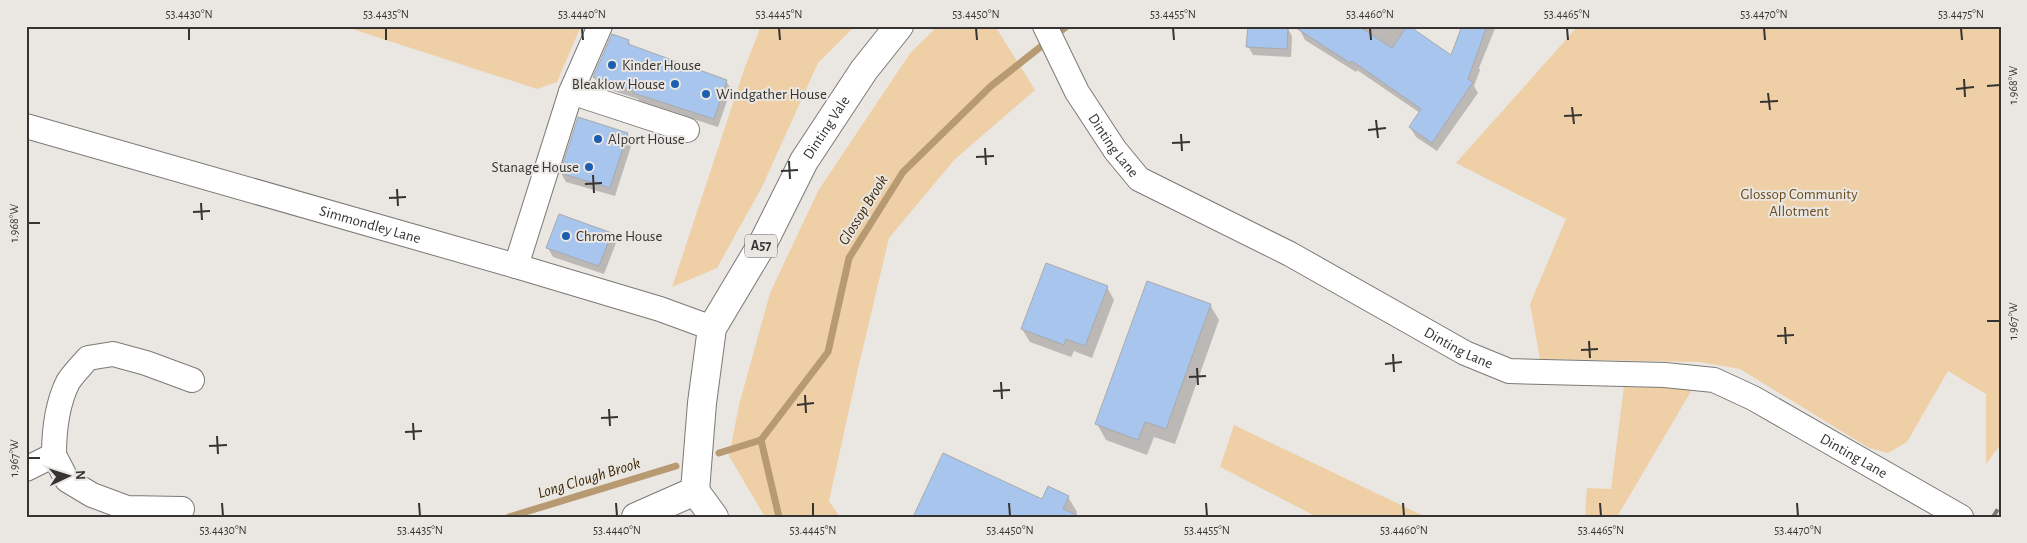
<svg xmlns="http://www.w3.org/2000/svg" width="2027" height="543" viewBox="0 0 2027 543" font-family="'Alegreya Sans',sans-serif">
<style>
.green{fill:#efcfa6}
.shadow{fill:#0003}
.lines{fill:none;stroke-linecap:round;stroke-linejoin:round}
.stream{stroke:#b89a72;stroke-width:7}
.building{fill:#a8c6ed;stroke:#a7aaad}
.minor-casing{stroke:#7b7975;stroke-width:26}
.major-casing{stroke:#7b7975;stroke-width:30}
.minor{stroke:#fff;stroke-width:24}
.major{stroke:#fff;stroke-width:28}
.rail{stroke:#797875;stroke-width:4;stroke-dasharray:9 9;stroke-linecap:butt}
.ticks{fill:none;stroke:#353432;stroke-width:2}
.poi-dot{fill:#1c5eaf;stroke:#eae7e3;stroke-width:2}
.labels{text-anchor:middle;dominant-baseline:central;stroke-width:4;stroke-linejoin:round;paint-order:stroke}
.shield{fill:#eae7e3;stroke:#6b6a67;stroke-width:1}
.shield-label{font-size:14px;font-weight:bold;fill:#353432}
.poi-label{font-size:15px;fill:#353432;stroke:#eae7e3;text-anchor:start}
.street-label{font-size:15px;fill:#353432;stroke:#eae7e3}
.park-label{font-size:15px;fill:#6b4b1c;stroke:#eae7e3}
.water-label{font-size:16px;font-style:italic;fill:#402a09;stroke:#eae7e3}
.neatline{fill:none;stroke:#353432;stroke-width:2}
.ticks-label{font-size:12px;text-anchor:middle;fill:#353432}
</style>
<rect width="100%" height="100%" fill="#eae7e3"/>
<g class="green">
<path d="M343,26H581L557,82L537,89Z"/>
<path d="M761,26H855L818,63L762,187L717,268L672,287L745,67Z"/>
<path d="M938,26H995L1035,90L955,159L889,238L858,369L829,501L840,517H765L729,456L739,405L770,293L818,191L911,52Z"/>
<path d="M1578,26H2001V444L1986,464V394L1948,371L1907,442L1888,453L1869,448L1740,369L1700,362L1540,359L1530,304L1566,219L1456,163Z"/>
<path d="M1624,386L1693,388L1617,517H1585L1587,488L1611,489Z"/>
<path d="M1234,425L1426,517H1317L1220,467Z"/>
</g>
<g class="shadow">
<path d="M1302,26H1407L1451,57L1463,26H1496L1479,68L1480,70L1474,86L1478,93L1437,151L1416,137L1410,127L1420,113L1357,70L1356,72L1305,40L1300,30Z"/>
<path d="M1287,27L1292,36L1291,57L1253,55L1248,46Z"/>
<path d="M628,41L632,47L726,81L731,89L718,127L640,102L638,99L599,86L594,77Z"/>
<path d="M627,134L632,143L615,196L566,182L561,173Z"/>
<path d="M611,234L616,243L604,274L553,257L548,248Z"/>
<path d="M1107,287L1114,300L1092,358L1074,351L1071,357L1030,342L1022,329Z"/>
<path d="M1210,305L1219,320L1175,444L1154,437L1147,455L1106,440L1097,424Z"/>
<path d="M1068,497L1077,512L1075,517L1042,500Z"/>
</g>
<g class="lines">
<g class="stream">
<path d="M719,453L761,440"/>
<path d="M509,517L676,466"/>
<path d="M779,517L761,440L828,352L849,258L903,172L991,86L1067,26"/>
</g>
</g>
<g class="building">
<path d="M1248,26H1288L1287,49L1246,47Z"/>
<path d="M1293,26H1358L1392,48L1407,26H1409L1451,55L1462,26H1487L1468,79L1473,82L1432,143L1409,127L1421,109L1352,61L1350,63Z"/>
<path d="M612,34L629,40L628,44L727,80L714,119L633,93L634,91L593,77Z"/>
<path d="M578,117L628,133L610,188L560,173Z"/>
<path d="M559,214L612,233L599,266L546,248Z"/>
<path d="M1046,263L1108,286L1085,346L1066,339L1064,345L1021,329Z"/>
<path d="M1147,281L1211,304L1166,429L1145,422L1138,440L1095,424Z"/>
<path d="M943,453L1042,499L1048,486L1069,496L1063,509L1081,517H913Z"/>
</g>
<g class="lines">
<defs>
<g id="minor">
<path id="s1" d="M1045,26L1077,92L1115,150L1139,179L1290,254L1465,353L1509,371L1665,375L1714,380L1753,398L1961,517"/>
<path d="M571,92L687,130"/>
<path id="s2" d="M26,126L516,266L660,309L712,328"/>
<path d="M516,266L571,92L600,26"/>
<path d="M54,455C54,432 57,404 68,382C73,374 82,365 88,358L113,354L146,363L192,380"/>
<path d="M26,469L54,455L67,480L92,495L127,508L182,509"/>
</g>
<g id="major">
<path id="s3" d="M695,491L702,403L712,328L764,241L804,161L864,70L899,26"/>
<path d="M695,491L714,517"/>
<path d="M636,517L695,491"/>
</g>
</defs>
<use href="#minor" class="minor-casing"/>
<use href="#major" class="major-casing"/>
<use href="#minor" class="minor"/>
<use href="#major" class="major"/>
<path class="rail" d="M1993,517L2001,504"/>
</g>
<path class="ticks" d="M189,28V40M386,28V40M582,28L583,40M779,28L780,40M976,28L977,40M1173,28L1174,40M1370,28L1371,40M1567,28L1568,40M1764,28L1765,40M1961,28L1962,40M1964,79L1965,97M1987,86L2000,85M1956,89L1974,87M1768,93L1770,110M1760,102L1778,101M1572,107L1574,124M1564,116L1582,115M1376,120L1378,138M1368,130L1386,128M1181,134L1182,151M1172,143L1190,142M985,148L986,165M976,157L994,156M789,161L790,179M781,171L798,170M593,175L594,193M585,184L602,183M397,189L398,206M389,198L406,197M201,203L202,220M193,212L210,211M28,223H40M1987,321H2000M1785,327L1786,344M1777,336L1794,335M1589,341L1590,358M1581,350L1598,349M1393,354L1394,372M1385,364L1402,362M1197,368L1198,385M1189,377L1206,376M1001,382L1002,399M993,391L1010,390M805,395L806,413M797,405L814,403M609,409L610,426M601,418L618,417M413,423L414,440M405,432L422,431M217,436L218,454M209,446L227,445M28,458H40M222,503L223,516M419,503L420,516M616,503L617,516M813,503V516M1009,503L1010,516M1206,503L1207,516M1403,503L1404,516M1600,503L1601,516M1797,503L1798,516"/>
<g class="poi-dot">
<circle cx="612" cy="65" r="5"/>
<circle cx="675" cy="84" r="5"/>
<circle cx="706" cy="94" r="5"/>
<circle cx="598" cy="139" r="5"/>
<circle cx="589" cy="167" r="5"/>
<circle cx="566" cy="236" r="5"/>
</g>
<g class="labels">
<rect class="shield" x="745" y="234.5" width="32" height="23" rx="4"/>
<g class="shield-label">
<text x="761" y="246">A57</text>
</g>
<g class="poi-label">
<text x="622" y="65">Kinder House</text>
<text x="665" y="84" text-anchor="end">Bleaklow House</text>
<text x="716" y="94">Windgather House</text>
<text x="608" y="139">Alport House</text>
<text x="579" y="167" text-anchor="end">Stanage House</text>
<text x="576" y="236">Chrome House</text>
</g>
<g class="street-label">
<text stroke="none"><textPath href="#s3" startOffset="395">Dinting Vale</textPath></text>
<text stroke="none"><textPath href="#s1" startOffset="138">Dinting Lane</textPath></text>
<text stroke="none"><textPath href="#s2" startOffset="358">Simmondley Lane</textPath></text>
<text stroke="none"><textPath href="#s1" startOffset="542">Dinting Lane</textPath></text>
<text stroke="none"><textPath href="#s1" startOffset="962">Dinting Lane</textPath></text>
</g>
<g class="park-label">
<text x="1799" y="194">Glossop Community<tspan x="1799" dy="17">Allotment</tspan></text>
</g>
<g class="water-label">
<text transform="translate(863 210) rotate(-58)">Glossop Brook</text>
<text transform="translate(589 478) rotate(-17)">Long Clough Brook</text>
</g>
</g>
<rect width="2027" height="543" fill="none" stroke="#eae7e3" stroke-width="55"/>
<g transform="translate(68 476) rotate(86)" stroke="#eae7e3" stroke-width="4" paint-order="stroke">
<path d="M0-4L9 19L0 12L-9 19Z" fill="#353432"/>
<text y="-8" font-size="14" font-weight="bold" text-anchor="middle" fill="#353432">N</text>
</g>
<rect x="28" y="28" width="1972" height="488" class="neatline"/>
<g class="ticks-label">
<text x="189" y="18">53.4430°N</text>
<text x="386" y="18">53.4435°N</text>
<text x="582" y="18">53.4440°N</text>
<text x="779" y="18">53.4445°N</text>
<text x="976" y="18">53.4450°N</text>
<text x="1173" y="18">53.4455°N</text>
<text x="1370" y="18">53.4460°N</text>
<text x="1567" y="18">53.4465°N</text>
<text x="1764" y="18">53.4470°N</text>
<text x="1961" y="18">53.4475°N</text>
<text transform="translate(2013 85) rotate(-90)" y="4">1.968°W</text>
<text transform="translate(14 223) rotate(-90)" y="4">1.968°W</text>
<text transform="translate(2013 321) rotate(-90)" y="4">1.967°W</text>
<text transform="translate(14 458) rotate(-90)" y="4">1.967°W</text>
<text x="223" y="534">53.4430°N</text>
<text x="420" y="534">53.4435°N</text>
<text x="617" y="534">53.4440°N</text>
<text x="813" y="534">53.4445°N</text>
<text x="1010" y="534">53.4450°N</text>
<text x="1207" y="534">53.4455°N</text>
<text x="1404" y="534">53.4460°N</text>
<text x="1601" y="534">53.4465°N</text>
<text x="1798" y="534">53.4470°N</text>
</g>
</svg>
